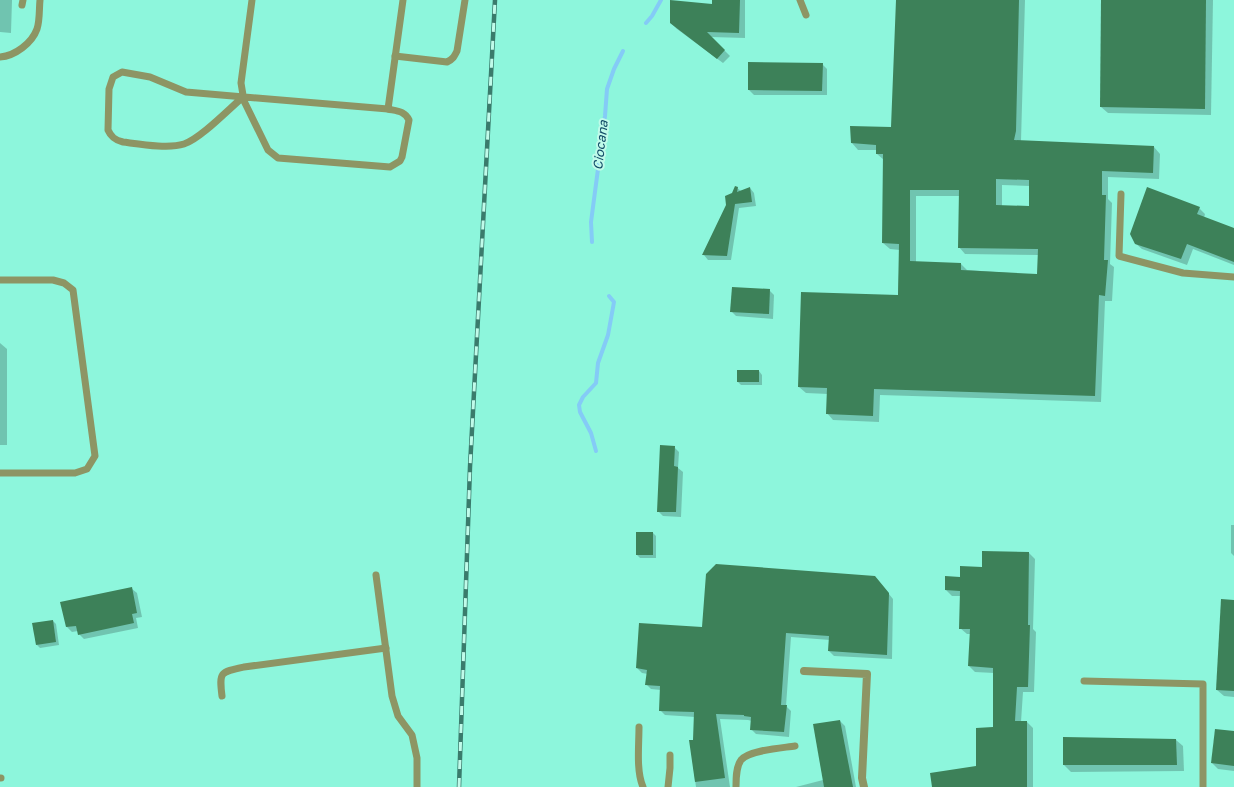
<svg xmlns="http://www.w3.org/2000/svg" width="1234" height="787" viewBox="0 0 1234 787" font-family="'Golos Text',sans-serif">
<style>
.shadow{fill:#0003;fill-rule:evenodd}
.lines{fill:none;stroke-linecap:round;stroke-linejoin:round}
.stream{stroke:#84cbf6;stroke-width:4}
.building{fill:#3d8159;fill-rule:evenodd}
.service{stroke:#8d9564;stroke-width:7}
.minor{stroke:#8d9564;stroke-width:8}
.rail-casing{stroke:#3a7b6c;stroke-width:4.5}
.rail{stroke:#c0fbea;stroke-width:3;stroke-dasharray:9;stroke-linecap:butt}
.labels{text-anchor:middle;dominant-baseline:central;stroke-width:4;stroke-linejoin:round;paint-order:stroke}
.water-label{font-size:13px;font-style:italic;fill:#134c68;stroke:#c0fbea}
</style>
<rect width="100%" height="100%" fill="#8df6dc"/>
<g class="shadow">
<path d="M0,0H12L11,33L0,32Z"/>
<path d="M713,0H745V38L711,37L730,56L723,63L677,29L671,23L713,5Z"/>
<path d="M897,0H1025L1021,141L1154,147L1160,154L1159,179L1108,177V199L1112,203L1110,264L1114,267L1112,301H1105L1101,402L880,395L879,422L833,420L827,413L828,394L806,393L799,387L898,296L900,250L890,249L883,243L884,160L877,154V150H858L852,143L851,127L892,128ZM1002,185L1030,186V207H1002ZM916,196H960L959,247L965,254L1039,255L1038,275L967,270L961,264L916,263Z"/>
<path d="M1102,0H1213L1211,115L1108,113L1101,107Z"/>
<path d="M822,64L827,69V95H754L749,90Z"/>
<path d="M737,188L741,191L750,188L754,193L756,206L739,208L731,260H708L704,255L732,194Z"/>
<path d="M1199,208L1205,214L1204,218L1234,230V265L1193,249L1187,265L1142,249L1135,243Z"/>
<path d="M769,290L774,295L773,319L736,316L731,311Z"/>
<path d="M0,343L7,349V445H0Z"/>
<path d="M759,371L762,375V385H741L738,382V372Z"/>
<path d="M674,447L679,452L678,468L683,472L681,517L663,516L658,511Z"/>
<path d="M1231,525H1234V556L1231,553Z"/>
<path d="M637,533H653L656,536V558H640L637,555Z"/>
<path d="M1029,553L1035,559L1033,629L1036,632L1034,692H1023L1021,722H1027L1033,728V787H933L977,767L994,728V673L975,672L969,666L971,634H967L960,628L961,596H952L946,590L961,578L983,568Z"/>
<path d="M880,583L893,599L892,659L834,656L829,651L830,640L791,637L786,706L791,711L789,737L756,734L751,729L752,721L748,720L720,719L730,787H696L690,741H694L695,717L665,715L660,710L661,690L651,689L646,684L648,674L642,673L637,668L703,628Z"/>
<path d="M132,589L137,593L142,617L136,618L138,628L84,639L79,634L78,631L72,632L67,627L61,603Z"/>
<path d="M1234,601V697L1224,696L1217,690Z"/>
<path d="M53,621L56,624L59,645L40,648L37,645Z"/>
<path d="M840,721L845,726L856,787H796L823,780Z"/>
<path d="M1234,732V771L1218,769L1212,763Z"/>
<path d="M1176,740L1183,746L1184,771L1071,772L1064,765Z"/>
</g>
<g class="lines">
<g class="stream">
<path d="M646,23L652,16L661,0"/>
<path d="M592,242L591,222L605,116L607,89L614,69L623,51"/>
<path d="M596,451L591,433L580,412L579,405L583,397L596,383L598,363L608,335L614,302L609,296"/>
</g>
</g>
<g class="building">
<path d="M670,0L712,4V0H740L739,33L707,32L725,50L717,59L670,23Z"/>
<path d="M896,0H1019L1016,131L1014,140L1154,146L1153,173L1102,171V195H1106L1104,260H1108L1105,296L1099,295L1095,396L874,389L873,416L826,414L827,388L798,387L801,292L898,295L899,244L882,243L883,154H876V145L851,143L850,126L891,127ZM996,179L1029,180V206L996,205ZM910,190H959L958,248L1038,249L1037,274L961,270V263L910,261Z"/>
<path d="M1101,0H1206L1205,109L1100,107Z"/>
<path d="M748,62L823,63L822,91L748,90Z"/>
<path d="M735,186L738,187L737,192L750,187L752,202L735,204L727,256L702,255L726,205L725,196L732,193Z"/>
<path d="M1147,187L1200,207L1197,214L1234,228V262L1187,244L1181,259L1135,244L1130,234Z"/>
<path d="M732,287L770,289L769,314L730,312Z"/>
<rect x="737" y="370" width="22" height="12"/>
<path d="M660,445L675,446L674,466L678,467L676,512H657Z"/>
<rect x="636" y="532" width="17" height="23"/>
<path d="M982,551L1029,552L1028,625H1030L1028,687H1017L1015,721H1027V787H932L930,773L976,766V728L993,727V668L968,666L970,629H959L960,591L945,590V576L960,577V566L982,567Z"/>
<path d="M716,564L875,576L889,593L887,655L828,651L829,636L786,633L781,705H787L784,732L750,730L751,717L744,716V715L716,714L725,778L695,782L689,740H693L694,712L659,711L660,686L645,685L647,670L636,668L639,623L702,627L706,574Z"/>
<path d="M132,587L137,613L132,614L134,623L78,635L76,626L66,627L60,602Z"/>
<path d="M1221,599L1234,600V691L1216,690Z"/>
<path d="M53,620L56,642L36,645L32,623Z"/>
<path d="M840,720L853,787H824L813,724Z"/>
<path d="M1215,729L1234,731V766L1211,763Z"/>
<path d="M1063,737L1176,739L1177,765H1063Z"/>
</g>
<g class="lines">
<g class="service">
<path d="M800,0L806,15"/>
<path d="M22,5L23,0"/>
<path d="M395,56L447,62C453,59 454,57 457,51L465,0"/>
<path d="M0,57C15,56 32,43 37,29C40,20 39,9 40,0"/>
<path d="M243,97C229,109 200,139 184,144C168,149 139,144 123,142C115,140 111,137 108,130L109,89L113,77L122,72L150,77L186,92L388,109C397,111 405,111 409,120L402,157L400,161L390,167L278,158L268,150L244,101C243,95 242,89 241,83L252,0"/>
<path d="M388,109L403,0"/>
<path d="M1121,194L1119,256L1183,273L1234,277"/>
<path d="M0,280H53L64,283L73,290L95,456L87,469L75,473H0"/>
<path d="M376,575L392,696L398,716L412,735L417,758V787"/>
<path d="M1084,681L1203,684V787"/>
<path d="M222,696C219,672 220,672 244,667L386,648"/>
<path d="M639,727C639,745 636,771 643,787"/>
<path d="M0,778H1"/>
<path d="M668,787L670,768V755"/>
<path d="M736,787C736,778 736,767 741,760C749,750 782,748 795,746"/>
</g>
<path class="minor" d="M804,671L867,674L862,778L864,787"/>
<defs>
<path id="rail" d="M459,787L470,467L495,0"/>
</defs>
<use href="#rail" class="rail-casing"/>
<use href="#rail" class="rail"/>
</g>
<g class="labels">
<g class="water-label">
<text transform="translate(600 145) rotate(-83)">Ciocana</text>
</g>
</g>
</svg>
